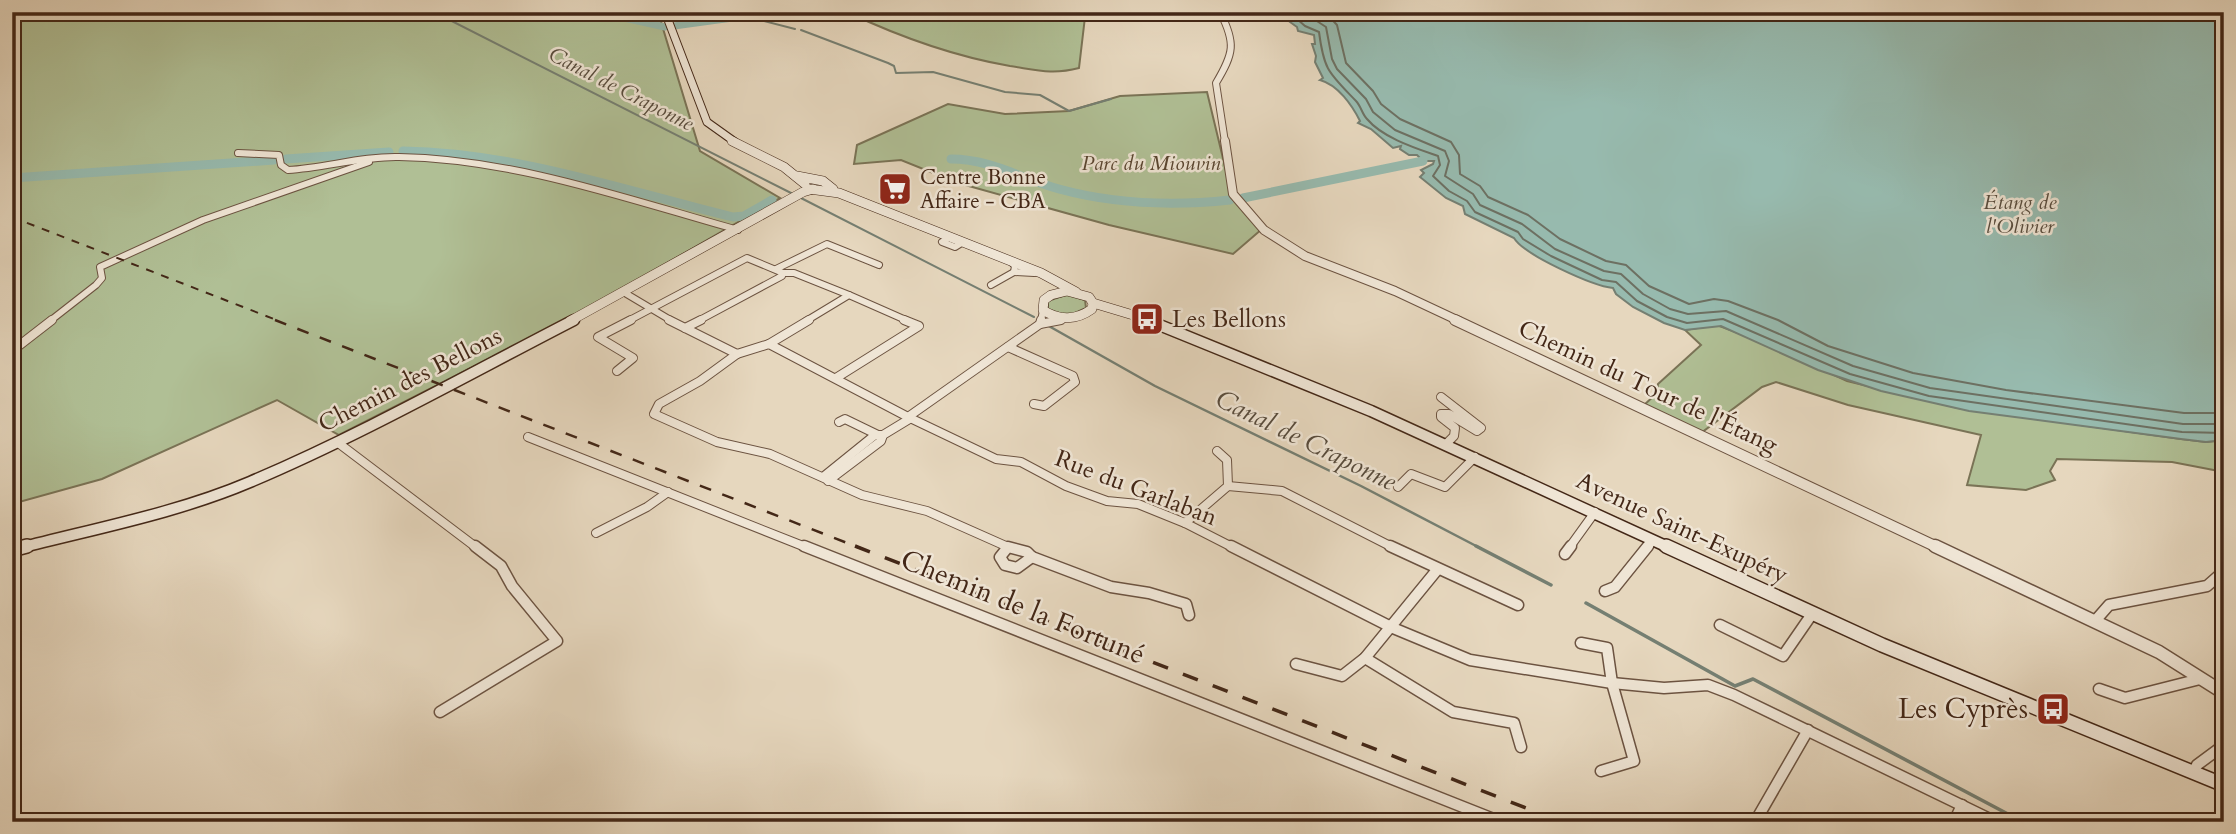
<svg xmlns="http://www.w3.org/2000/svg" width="2236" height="834" viewBox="0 0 2236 834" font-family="Cardo,serif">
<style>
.green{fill:#b0bf95;stroke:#7a7356;stroke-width:2}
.water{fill:#97baae;stroke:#757f72;stroke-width:2}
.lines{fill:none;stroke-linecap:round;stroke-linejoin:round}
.shore{stroke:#6d7062;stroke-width:2}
.stream-far2{stroke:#757f72;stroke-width:2}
.stream-far1{stroke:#757f72;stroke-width:2.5}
.stream{stroke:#757f72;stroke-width:3.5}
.canal-far1{stroke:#97baae;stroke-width:7}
.canal{stroke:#97baae;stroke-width:9}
.minor-far2-casing{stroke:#6c5341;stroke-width:8}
.minor-far1-casing{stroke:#6c5341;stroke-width:10}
.minor-casing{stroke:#6c5341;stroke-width:13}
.tertiary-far3-casing{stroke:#6c5341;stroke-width:8}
.tertiary-far2-casing{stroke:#6c5341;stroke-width:10}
.tertiary-far1-casing{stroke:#6c5341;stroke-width:12}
.tertiary-casing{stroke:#6c5341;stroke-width:15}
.secondary-far3-casing{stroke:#432717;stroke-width:9}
.secondary-far2-casing{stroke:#432717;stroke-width:10}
.secondary-far1-casing{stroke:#432717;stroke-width:13}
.secondary-casing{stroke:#432717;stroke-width:16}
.minor-far2{stroke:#efe5d5;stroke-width:6}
.minor-far1{stroke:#efe5d5;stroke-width:8}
.minor{stroke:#efe5d5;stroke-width:10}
.tertiary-far3{stroke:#efe5d5;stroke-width:6}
.tertiary-far2{stroke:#efe5d5;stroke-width:8}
.tertiary-far1{stroke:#efe5d5;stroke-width:10}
.tertiary{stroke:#efe5d5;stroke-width:12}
.secondary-far3{stroke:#efe5d5;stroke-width:7}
.secondary-far2{stroke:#efe5d5;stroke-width:9}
.secondary-far1{stroke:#efe5d5;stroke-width:10}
.secondary{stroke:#efe5d5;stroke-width:13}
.rail-far2{stroke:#432717;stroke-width:2;stroke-dasharray:8 8;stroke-linecap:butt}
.rail-far1{stroke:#432717;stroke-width:2.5;stroke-dasharray:12 12;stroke-linecap:butt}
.rail{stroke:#432717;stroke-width:3.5;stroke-dasharray:16 16;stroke-linecap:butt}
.labels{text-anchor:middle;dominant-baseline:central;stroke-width:5;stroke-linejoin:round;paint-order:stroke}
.far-water-label{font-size:21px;font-style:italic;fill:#584c3d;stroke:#efe5d5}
.far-park-label{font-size:21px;font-style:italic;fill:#594530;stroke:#efe5d5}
.far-poi-label{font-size:21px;fill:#432717;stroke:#efe5d5;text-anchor:start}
.poi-label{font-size:24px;fill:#432717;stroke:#efe5d5;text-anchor:start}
.street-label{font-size:24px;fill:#432717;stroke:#efe5d5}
.water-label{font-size:26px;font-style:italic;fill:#584c3d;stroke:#efe5d5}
.near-street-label{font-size:28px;fill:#432717;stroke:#efe5d5}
.near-poi-label{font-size:28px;fill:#432717;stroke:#efe5d5;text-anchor:end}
</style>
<rect width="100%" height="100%" fill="#e6d7be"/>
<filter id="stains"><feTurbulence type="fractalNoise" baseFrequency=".00286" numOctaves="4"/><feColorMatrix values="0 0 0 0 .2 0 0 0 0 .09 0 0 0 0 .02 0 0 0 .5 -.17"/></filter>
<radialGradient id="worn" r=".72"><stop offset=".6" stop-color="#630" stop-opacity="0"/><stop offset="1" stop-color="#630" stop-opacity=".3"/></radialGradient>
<g class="green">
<path d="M12,12H658L700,151L780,198L591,307L339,435L277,400L102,479L12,504Z"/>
<path d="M847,12H1107L1085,17L1079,68C1052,75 1037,70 1010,66C952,56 900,37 847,12Z"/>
<path d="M1207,92L1233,200L1262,229L1233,254L1109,225L958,183L901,160L854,164L857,145L948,104L1005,114L1069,111L1120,96Z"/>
<path d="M1068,294L1085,300L1086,308L1068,316L1048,309V301Z"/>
<path d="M1717,325L1767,344L1847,381L1958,408L2181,439L2206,442L2224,440V472L2172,462L2057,459L2050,471L2055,480L2026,490L1967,485L1981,435L1848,405L1776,382L1762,387L1701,433L1643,406L1657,393L1658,384L1701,345L1685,330Z"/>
</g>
<path class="water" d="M1282,12H2224V440L2206,442L2181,439L1969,411L1881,391L1818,370L1721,326L1685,330L1664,323L1633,307L1616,294L1613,288C1593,286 1524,255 1514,238L1465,214L1463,206L1446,198L1420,177L1424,173L1421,170L1433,164L1434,161H1423L1417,155H1409L1400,149L1401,146L1393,148L1371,129L1358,123L1360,121C1352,105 1338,85 1320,80L1323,78L1315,62L1316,56L1312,44H1315L1314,35L1298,31L1297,27L1283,17Z"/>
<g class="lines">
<g class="shore">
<path d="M1289,12L1305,26L1319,32C1324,71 1329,73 1356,101C1361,106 1362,114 1367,119C1383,138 1415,148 1438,156L1440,165L1433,176L1449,191L1467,201L1475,212L1518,232L1523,239L1551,256L1602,280L1616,282L1637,301L1667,317L1687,323L1723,319L1850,374L1929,396L2182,432L2224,433"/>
<path d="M1303,12L1326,27L1332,59L1337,69L1366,99L1373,112L1395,130L1445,151L1449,161L1445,176L1473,194L1480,205L1522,224L1555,249L1604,271L1621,274L1643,294L1670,309L1688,314L1726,311L1853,366L1930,388L2183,424H2224"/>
<path d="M1325,12L1337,25L1346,63L1373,91L1381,104L1400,119L1451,142L1459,155L1460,174L1480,186L1488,197L1528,215L1560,239L1606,261L1626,265L1649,286L1689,304L1714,299L1728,301L1778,320L1828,346L1913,373L2006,390L2184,413H2224"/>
</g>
<g class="stream-far2">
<path d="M434,12L793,194"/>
<path d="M744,16L795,29"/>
<path d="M801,30L888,63L894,66L896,73L933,72L1005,92L1040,95L1069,111L1111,99"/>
<path d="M799,197L1034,317"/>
</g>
<path class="stream-far1" d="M1047,325L1155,386L1361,486L1480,548"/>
<g class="stream">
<path d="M1476,546L1551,585"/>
<path d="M1586,603L1735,686L1753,679L2023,822"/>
</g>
<g class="canal-far1">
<path d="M597,12L665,27"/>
<path d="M674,26L776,12"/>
</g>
<g class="canal">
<path d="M403,151C517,153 623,190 733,217L744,216L772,200"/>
<path d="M286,159L389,152"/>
<path d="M951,159C991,159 1022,179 1059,189C1114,204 1173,206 1230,200"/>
<path d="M12,178L274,160"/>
<path d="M1243,198L1423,161"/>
</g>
<defs>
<g id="minor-far2">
<path d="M238,153L279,155L281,165L288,170C325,168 362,156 399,157C515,159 627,199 738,230"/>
<path d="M950,237L942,242L955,247L963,242"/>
<path d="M1012,263L1015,266L1014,272L1034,273"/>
<path d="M776,269L827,244L879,265"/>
<path d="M783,273H794L849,295"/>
<path d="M991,285L1014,272"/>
<path d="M625,293L672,321"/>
<path d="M50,321L96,285L102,278L100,267L203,220L369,162"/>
<path d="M628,321L747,258L783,273L782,276L698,321"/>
<path d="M806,321L849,295L908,321"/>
<path d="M1041,321L1043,310"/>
<path d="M1053,321L1063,319"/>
</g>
<g id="minor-far1">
<path d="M669,320L737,354L769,344L908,417L996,459L1021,462L1066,486L1107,501L1138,504L1185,523L1234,548"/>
<path d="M1041,320L1040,324L1061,320"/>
<path d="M685,328L701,320"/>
<path d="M769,344L809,320"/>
<path d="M1008,347L1073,376L1075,382L1044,406L1034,404"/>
<path d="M12,351L52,320"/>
<path d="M737,354L700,381L659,404L654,414L717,442L770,454L862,495L927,511L1008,547"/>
<path d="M617,371L633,358L598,337L631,320"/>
<path d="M836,378L919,326L904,320"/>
<path d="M1441,397L1481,428L1477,431L1449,414H1441V417L1455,428L1454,436L1446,444"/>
<path d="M908,417L1040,324"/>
<path d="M839,422L845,419L878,435"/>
<path d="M528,437L808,548"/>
<path d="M337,442L477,548"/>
<path d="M823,477L875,435H883"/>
<path d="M828,481L881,441L883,435L911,418"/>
<path d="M1228,486L1282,491L1394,548"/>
<path d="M1398,487L1411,474L1445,487L1475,457"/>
<path d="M1185,523L1228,486L1227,460L1217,451"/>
<path d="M596,533L647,507L668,492"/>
<path d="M1008,547L1011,548"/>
<path d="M1569,548L1595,512"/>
<path d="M1647,548L1653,540"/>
</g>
<g id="minor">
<path d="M804,546L1501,822"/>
<path d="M1231,546L1393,628L1470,660L1612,683L1664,688L1708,685L1734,695L1996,822"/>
<path d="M1390,546L1518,605"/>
<path d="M1008,547L1027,552L1032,557L1017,568L1005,565L1000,557Z"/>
<path d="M1565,554L1571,546"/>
<path d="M1032,557L1111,587L1149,593L1186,604L1189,615"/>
<path d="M1605,591L1615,587L1648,546"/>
<path d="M2095,621L2109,605L2207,586L2224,571"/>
<path d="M1720,625L1783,656L1812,614"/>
<path d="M1581,643L1607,648L1612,683L1634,761L1601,771"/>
<path d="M1365,658L1453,712L1514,723L1521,747"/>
<path d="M1296,664L1342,676L1365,658L1437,570"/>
<path d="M2099,689L2125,698L2200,679"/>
<path d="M440,712L557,641L512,586L501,566L475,546"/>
<path d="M2193,773L2197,765L2224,745"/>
<path d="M1755,822L1808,730"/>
<path d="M1954,822L1962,805"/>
</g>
<path id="tertiary-far3" d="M1220,12C1236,43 1234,53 1216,83L1225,142"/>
<path id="tertiary-far2" d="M1225,141L1233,194L1264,230L1305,256L1395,291L1459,321"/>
<path id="tertiary-far1" d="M1455,320L1939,548"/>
<path id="tertiary" d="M1935,546L2159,652L2224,693"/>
<path id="secondary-far3" d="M665,12L707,122L735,142"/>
<g id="secondary-far2">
<path d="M732,141L784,167L805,184"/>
<path d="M797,176L823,181L833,189"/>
<path d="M809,189L839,193L1041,273L1076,292"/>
<path d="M1067,291L1089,297L1093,303L1092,309C1077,320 1059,321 1043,310L1044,300L1051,295Z"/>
<path d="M1093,303L1153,321"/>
<path d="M570,321L803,192L813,189"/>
</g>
<g id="secondary-far1">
<path d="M1147,320L1371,411L1670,548"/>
<path d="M20,548C97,528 177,513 250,482C361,435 467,375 574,320"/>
</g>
<g id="secondary">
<path d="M1666,546L1882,645L2224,785"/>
<path d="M12,550L27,546"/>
</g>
</defs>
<use href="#minor-far2" class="minor-far2-casing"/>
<use href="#minor-far1" class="minor-far1-casing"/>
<use href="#minor" class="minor-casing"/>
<use href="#tertiary-far3" class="tertiary-far3-casing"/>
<use href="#tertiary-far2" class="tertiary-far2-casing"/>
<use href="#tertiary-far1" class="tertiary-far1-casing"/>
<use href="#tertiary" class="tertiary-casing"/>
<use href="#secondary-far3" class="secondary-far3-casing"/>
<use href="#secondary-far2" class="secondary-far2-casing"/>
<use href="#secondary-far1" class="secondary-far1-casing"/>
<use href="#secondary" class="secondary-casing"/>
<use href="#minor-far2" class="minor-far2"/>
<use href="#minor-far1" class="minor-far1"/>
<use href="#minor" class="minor"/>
<use href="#tertiary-far3" class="tertiary-far3"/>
<use href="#tertiary-far2" class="tertiary-far2"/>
<use href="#tertiary-far1" class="tertiary-far1"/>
<use href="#tertiary" class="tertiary"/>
<use href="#secondary-far3" class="secondary-far3"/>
<use href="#secondary-far2" class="secondary-far2"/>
<use href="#secondary-far1" class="secondary-far1"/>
<use href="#secondary" class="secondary"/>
<path class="rail-far2" d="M12,217L279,321"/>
<path class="rail-far1" d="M275,320L860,548"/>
<path class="rail" d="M855,546L1562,822"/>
</g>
<defs>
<symbol id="supermarket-square" viewBox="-11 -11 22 22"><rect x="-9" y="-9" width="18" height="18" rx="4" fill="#8f2418" stroke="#efe5d5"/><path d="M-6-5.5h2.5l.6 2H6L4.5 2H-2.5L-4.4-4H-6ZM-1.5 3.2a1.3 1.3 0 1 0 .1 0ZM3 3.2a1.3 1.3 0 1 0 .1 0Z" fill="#fff"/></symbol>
<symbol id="bus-square" viewBox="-11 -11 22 22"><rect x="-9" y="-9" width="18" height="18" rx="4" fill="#8f2418" stroke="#efe5d5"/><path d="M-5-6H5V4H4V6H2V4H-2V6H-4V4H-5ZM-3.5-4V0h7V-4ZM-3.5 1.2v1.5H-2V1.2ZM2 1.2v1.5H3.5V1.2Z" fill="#fff"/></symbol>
</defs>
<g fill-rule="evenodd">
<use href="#supermarket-square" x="876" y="170" width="38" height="38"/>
<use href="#bus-square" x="1128" y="300" width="38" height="38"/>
<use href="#bus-square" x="2034" y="690" width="38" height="38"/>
</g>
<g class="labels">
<g class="far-water-label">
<text transform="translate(621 89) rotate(27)">Canal de Craponne</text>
<text x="2020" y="202">Étang de<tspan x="2020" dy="24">l'Olivier</tspan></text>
</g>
<g class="far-park-label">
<text x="1151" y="163">Parc du Miouvin</text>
</g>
<g class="far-poi-label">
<text x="920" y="177">Centre Bonne<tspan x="920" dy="24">Affaire - CBA</tspan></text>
</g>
<g class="poi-label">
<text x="1172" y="319">Les Bellons</text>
</g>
<g class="street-label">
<text transform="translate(410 380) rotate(-27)">Chemin des Bellons</text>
<text transform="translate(1648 387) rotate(25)">Chemin du Tour de l'Étang</text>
<text transform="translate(1136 488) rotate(21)">Rue du Garlaban</text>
<text transform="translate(1682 528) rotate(25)">Avenue Saint-Exupéry</text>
</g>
<g class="water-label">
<text transform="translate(1306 440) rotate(26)">Canal de Craponne</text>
</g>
<g class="near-street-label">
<text transform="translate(1023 607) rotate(22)">Chemin de la Fortuné</text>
</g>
<g class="near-poi-label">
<text x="2028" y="709">Les Cyprès</text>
</g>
</g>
<rect width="2236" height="834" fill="none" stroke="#e6d7be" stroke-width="42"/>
<rect x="14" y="14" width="2208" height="806" fill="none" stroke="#432717" stroke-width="3.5"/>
<rect x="21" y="21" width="2194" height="792" fill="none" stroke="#432717" stroke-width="2"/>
<rect width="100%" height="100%" filter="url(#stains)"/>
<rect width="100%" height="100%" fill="url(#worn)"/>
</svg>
